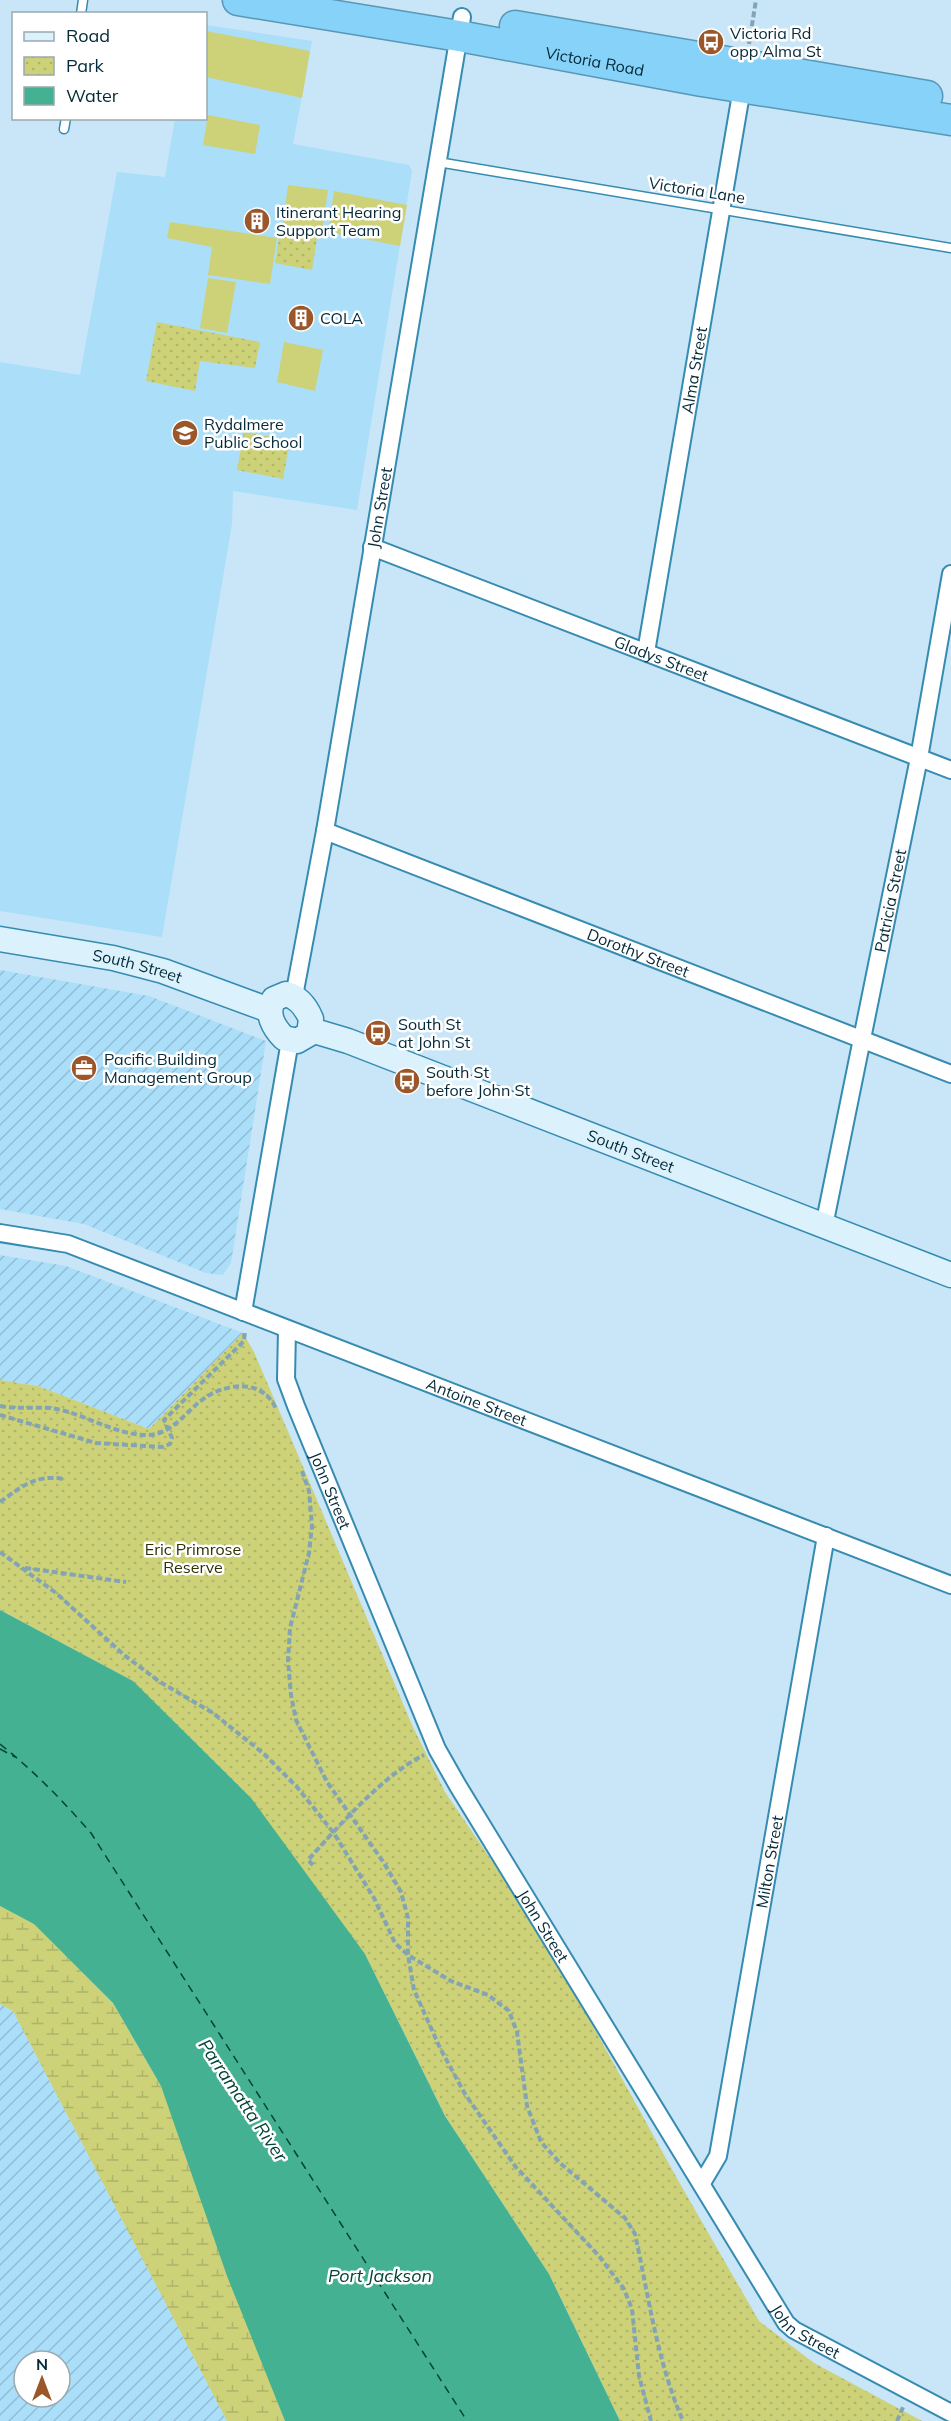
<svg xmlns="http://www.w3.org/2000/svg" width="951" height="2421" viewBox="0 0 951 2421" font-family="Mulish,sans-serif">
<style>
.built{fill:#aadef9}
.industrial{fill:url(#industrial-furrows);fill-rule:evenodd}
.green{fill:#cdd278}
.wetland{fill:url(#wetland-marsh)}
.park{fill:url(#park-dots)}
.water{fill:#44b192}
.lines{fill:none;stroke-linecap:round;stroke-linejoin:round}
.ferry{stroke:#034535;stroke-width:1.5;stroke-dasharray:8 6;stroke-linecap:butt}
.lane-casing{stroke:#368bb1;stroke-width:11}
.street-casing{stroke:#368bb1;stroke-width:20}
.secondary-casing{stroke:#368bb1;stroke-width:27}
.highway-casing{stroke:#5897b5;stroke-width:33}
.path{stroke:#83a4b4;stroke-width:4;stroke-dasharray:6 3;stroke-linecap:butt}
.lane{stroke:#fff;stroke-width:8}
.street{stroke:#fff;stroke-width:16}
.secondary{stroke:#dbf2fd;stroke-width:24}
.highway{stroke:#86d2f8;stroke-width:30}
.labels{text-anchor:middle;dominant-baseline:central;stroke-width:5;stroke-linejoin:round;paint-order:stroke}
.poi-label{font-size:16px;fill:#042938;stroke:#fff;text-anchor:start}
.street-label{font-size:16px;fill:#042938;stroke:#fff}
.park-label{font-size:16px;fill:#313200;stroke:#fff}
.water-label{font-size:18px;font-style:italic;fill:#034535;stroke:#fff}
</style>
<defs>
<pattern id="industrial-furrows" width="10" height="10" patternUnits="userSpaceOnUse" patternTransform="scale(1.5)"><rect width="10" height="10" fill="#aadef9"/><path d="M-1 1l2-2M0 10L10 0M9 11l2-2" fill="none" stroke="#91bed6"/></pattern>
<pattern id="wetland-marsh" width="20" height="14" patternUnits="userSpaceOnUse" patternTransform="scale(1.5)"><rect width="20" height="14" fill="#cdd278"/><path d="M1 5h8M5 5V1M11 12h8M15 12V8" fill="none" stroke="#aeb469"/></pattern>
<pattern id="park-dots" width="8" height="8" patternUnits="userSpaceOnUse" patternTransform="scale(1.5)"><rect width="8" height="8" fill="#cdd278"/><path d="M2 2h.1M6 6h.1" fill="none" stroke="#aeb469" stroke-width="1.8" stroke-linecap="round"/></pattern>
</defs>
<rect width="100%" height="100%" fill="#c8e6f7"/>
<path class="built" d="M206,25L312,41L293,144L409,165L412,171L357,510L233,491L232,524L162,937L0,911V362L80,375L117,172L165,177L175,119L206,118Z"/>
<g class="industrial">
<path d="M0,970L149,996L266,1041L231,1263L223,1275L206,1273L84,1224L0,1209Z"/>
<path d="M0,1255L66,1266L243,1333L149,1429L38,1386L0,1380Z"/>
<path d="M0,2004L13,2011L227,2421H0ZM24,2361H60V2397H24Z"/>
</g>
<g class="green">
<path d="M206,31L310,51L302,98L206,77Z"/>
<path d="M208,115L260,125L255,154L203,145Z"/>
<path d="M288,185L328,190L321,237L282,230Z"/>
<path d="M334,191L407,205L400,246L328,232Z"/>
<path d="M170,222L277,238L270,284L208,275L212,247L167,238Z"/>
<path d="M208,278L236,282L227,333L200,328Z"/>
<path d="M284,342L323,350L315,391L277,382Z"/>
</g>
<path class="wetland" d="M0,1906L34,1923L113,2003L161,2086L285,2421H227L13,2011L0,2004Z"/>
<g class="park">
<path d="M280,232L317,238L312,270L275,263Z"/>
<path d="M157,322L260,342L255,368L200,361L195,391L146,381Z"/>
<path d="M244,432L290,440L283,479L237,470Z"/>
<path d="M243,1333L254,1352L290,1436L412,1725L445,1792L545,1939L679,2182L759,2321L814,2363L922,2421H620L549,2274L445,2116L365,1954L133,1681L0,1610V1380L38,1386L149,1429Z"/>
</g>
<path class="water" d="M0,1610L133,1681L251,1798L365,1954L445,2116L549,2274L620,2421H285L227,2276L161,2086L113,2003L34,1924L0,1906Z"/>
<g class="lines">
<g class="ferry">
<path d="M0,1744C34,1771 63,1801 91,1833L467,2421"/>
<path d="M0,1749L15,1757"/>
</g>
<defs>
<g id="lane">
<path d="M81,14L83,0"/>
<path d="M64,129L66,118"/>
<path d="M438,162L951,248"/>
</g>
<g id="street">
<path id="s1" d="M372,547L951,770"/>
<path id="s2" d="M646,652L742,88"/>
<path id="s3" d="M325,831L951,1074"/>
<path id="s4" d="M294,996L325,831L462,17"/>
<path id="s5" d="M824,1226L919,758L951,574"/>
<path id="s6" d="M0,1233L68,1244L951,1585"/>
<path d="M243,1312L290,1041"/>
<path id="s7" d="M287,1329L286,1379L296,1406L437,1749L458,1786L786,2323L794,2330L951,2413"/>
<path id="s8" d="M702,2183L718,2156L826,1536"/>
</g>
<g id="secondary">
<path id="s9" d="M0,939L113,958L163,971L269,1010"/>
<path d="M286,994C298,997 306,1007 311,1019L309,1034L297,1041L284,1038C274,1028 265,1013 274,999Z"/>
<path id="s10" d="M311,1030L348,1041L951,1275"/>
</g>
<g id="highway">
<path id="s11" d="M238,0L459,36L702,81L951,120"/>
<path d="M515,26L927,96"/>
</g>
</defs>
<use href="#lane" class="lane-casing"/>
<use href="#street" class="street-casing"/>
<use href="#secondary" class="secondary-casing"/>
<use href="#highway" class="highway-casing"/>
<g class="path">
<path d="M749,44L756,0"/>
<path d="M0,1406C17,1409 33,1407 50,1408C83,1412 113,1435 147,1435C173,1435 186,1410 206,1397C230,1382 264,1380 276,1409"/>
<path d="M0,1415L96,1443L162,1447L170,1444L172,1438L164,1420L244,1341L245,1331"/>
<path d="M302,1471L309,1491L312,1526L309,1553L290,1628L288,1661L291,1695L296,1720L327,1782L384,1863L401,1892L408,1918V1955L414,1990L440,2048L465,2094L515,2166L599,2256L624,2289L632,2309L639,2376L651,2421"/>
<path d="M0,1502C21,1487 36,1474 63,1479"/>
<path d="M0,1552L56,1593L124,1655L160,1682L213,1713L264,1754L297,1787L333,1832L374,1898L395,1943L408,1955L451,1981L488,1995L509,2011L517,2032L527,2106L541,2142L560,2163L625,2218L635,2234C649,2298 657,2361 683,2421"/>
<path d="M25,1568L126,1582"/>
<path d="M313,1865L308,1860C338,1827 384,1774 424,1755"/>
<path d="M897,2421L904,2405"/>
</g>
<use href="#lane" class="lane"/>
<use href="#street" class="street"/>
<use href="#secondary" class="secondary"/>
<use href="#highway" class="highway"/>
</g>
<defs>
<symbol id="bus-disc" viewBox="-11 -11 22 22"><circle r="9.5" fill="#9b562a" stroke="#fff"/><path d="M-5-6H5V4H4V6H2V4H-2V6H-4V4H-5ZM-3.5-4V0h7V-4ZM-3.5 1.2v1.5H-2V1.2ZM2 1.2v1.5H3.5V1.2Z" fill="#fff"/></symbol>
<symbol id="building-disc" viewBox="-11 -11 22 22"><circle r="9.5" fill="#9b562a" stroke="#fff"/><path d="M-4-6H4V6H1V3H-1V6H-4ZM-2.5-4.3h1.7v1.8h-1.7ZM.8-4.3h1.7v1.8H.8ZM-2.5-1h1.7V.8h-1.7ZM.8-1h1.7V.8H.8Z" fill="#fff"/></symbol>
<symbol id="school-disc" viewBox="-11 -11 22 22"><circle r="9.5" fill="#9b562a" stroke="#fff"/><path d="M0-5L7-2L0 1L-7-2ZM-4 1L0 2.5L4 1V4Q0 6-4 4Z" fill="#fff"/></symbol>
<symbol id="office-disc" viewBox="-11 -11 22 22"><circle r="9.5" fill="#9b562a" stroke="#fff"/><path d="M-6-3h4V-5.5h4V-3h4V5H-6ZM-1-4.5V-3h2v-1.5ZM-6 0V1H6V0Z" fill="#fff"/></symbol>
</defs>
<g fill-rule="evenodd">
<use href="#bus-disc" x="696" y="27" width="30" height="30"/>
<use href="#building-disc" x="242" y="206" width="30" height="30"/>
<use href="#building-disc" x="286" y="303" width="30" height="30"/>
<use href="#school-disc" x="170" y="418" width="30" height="30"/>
<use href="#bus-disc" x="363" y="1018" width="30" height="30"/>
<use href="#office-disc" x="69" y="1053" width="30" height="30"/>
<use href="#bus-disc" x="392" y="1066" width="30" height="30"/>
</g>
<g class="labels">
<g class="poi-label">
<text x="730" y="33">Victoria Rd<tspan x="730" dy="18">opp Alma St</tspan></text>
<text x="276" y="212">Itinerant Hearing<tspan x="276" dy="18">Support Team</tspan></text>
<text x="320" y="318">COLA</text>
<text x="204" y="424">Rydalmere<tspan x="204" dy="18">Public School</tspan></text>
<text x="398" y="1024">South St<tspan x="398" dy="18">at John St</tspan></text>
<text x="104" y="1059">Pacific Building<tspan x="104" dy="18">Management Group</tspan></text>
<text x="426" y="1072">South St<tspan x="426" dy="18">before John St</tspan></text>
</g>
<g class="street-label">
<text stroke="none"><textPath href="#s11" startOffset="362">Victoria Road</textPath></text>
<text transform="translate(697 190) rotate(9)">Victoria Lane</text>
<text stroke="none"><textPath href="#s2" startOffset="286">Alma Street</textPath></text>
<text stroke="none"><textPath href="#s4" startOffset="496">John Street</textPath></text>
<text stroke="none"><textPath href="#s1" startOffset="310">Gladys Street</textPath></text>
<text stroke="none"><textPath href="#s5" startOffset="332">Patricia Street</textPath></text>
<text stroke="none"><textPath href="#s3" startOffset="336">Dorothy Street</textPath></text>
<text stroke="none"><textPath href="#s9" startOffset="140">South Street</textPath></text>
<text stroke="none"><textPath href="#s10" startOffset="342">South Street</textPath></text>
<text stroke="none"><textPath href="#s6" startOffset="507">Antoine Street</textPath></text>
<text stroke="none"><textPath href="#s7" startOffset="170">John Street</textPath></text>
<text stroke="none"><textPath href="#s8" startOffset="330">Milton Street</textPath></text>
<text stroke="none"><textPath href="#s7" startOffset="656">John Street</textPath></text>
<text stroke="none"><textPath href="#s7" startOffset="1142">John Street</textPath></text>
</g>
<g class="park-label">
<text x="193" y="1549">Eric Primrose<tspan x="193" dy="18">Reserve</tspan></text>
</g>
<g class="water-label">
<text transform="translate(243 2100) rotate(56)">Parramatta River</text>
<text x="380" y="2275">Port Jackson</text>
</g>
</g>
<rect x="12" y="12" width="195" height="108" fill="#ffffff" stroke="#9ba9af" stroke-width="1.5"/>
<rect x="24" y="32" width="30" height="9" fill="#dbf2fd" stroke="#9ba9af" stroke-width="1.5"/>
<text x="66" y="42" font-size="18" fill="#042938">Road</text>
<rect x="24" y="57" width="30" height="18" fill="url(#park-dots)" stroke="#9ba9af" stroke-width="1.5"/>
<text x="66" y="72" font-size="18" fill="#042938">Park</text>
<rect x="24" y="87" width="30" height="18" fill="#44b192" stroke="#9ba9af" stroke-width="1.5"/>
<text x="66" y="102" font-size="18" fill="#042938">Water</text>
<g transform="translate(42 2379)"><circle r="28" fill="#ffffff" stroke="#9ba9af" stroke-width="1.5"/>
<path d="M0-4.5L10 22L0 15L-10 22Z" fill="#9b562a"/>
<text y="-9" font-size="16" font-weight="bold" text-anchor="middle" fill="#042938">N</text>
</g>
</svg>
